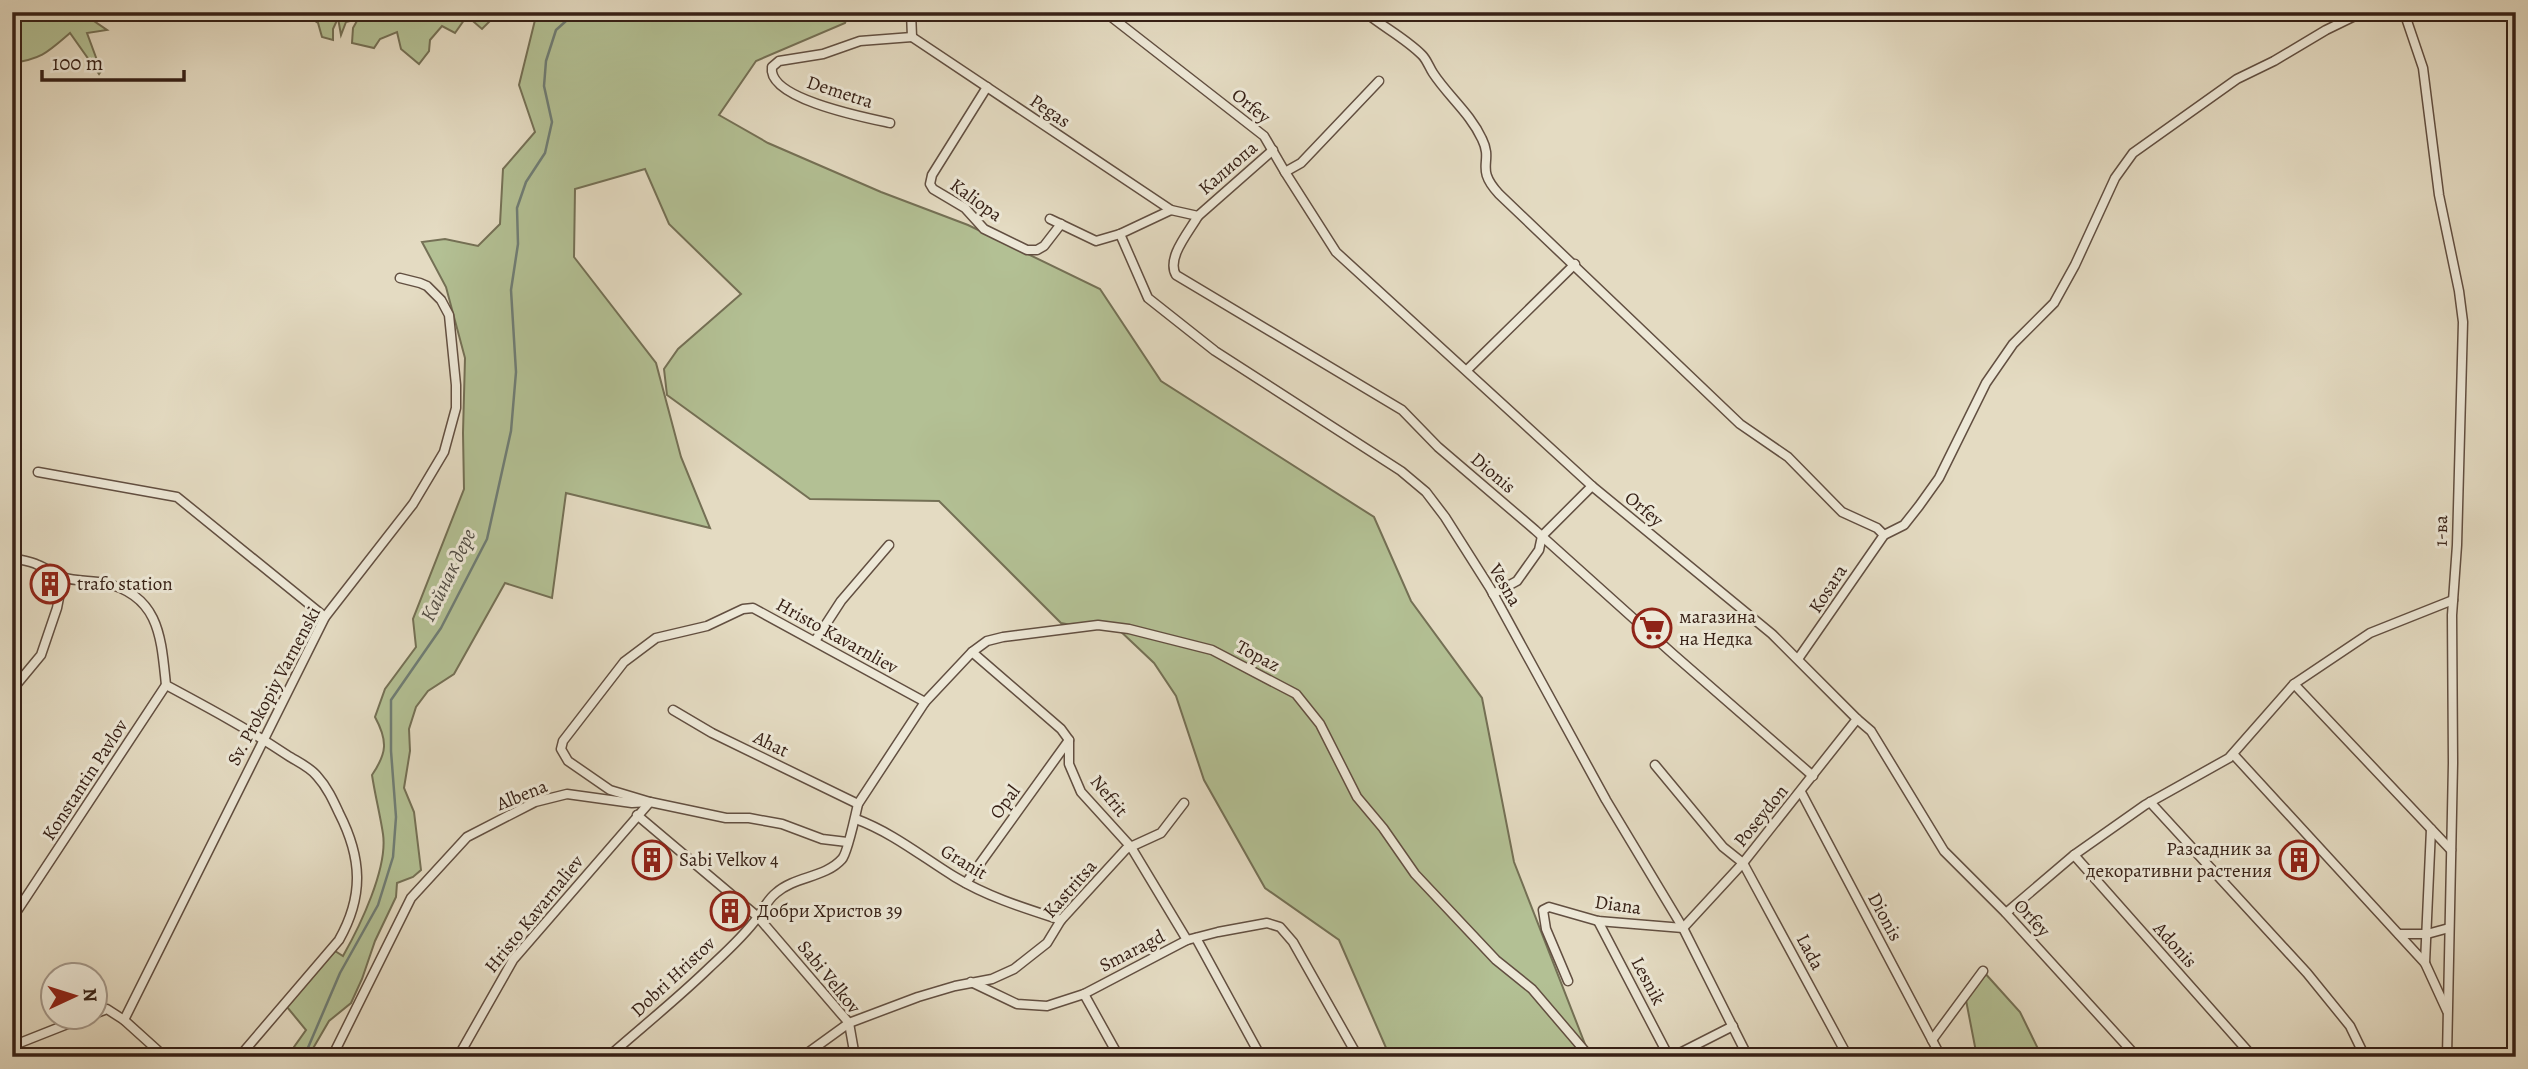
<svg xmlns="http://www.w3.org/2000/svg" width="2528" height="1069" viewBox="0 0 2528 1069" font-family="Alegreya,serif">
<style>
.green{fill:#b3c094;stroke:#747055;stroke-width:2}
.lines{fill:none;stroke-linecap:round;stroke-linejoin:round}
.stream{stroke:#6f7d75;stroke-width:2.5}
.street-casing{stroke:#624f41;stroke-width:11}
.street{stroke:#ede8d7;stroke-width:8}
.labels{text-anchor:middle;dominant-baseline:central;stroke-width:6;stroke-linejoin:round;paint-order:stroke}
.street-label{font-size:19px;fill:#362016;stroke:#ede8d7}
.poi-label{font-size:19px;fill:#362016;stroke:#ede8d7;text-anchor:start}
.water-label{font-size:21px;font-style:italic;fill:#524e46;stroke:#ede8d7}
</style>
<rect width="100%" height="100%" fill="#e4dbc2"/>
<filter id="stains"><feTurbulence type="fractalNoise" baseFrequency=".00286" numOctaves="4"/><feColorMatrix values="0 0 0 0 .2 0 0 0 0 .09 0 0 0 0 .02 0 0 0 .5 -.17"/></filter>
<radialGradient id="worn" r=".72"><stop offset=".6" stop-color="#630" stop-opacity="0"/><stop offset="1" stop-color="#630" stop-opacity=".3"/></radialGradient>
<g class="green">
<path d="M12,12H102L94,21L107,30L87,33L101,71L99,74L70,33C48,52 42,59 12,63Z"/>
<path d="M280,12H499L482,29L467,16L455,33L442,26L430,40L429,51L419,64L401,49L397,32L380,39L374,48L352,43L353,28L358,19L346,22L341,35L338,18L333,29V40L322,37L318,23L306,15L292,20Z"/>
<path d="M547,12H580L591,19L599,12H849L845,23L756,61L719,115L768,143L881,192L968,225L1100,289L1161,381L1374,517L1411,601L1482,698L1514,862L1590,1057H1390L1339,940L1265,888L1204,780L1176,696L1154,663L1116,627H1081L1061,623L939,501L810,499L667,395L664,369L678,349L741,294L669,224L645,169L575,189L574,257L656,363L681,457L710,528L566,493L552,598L505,583L454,674L428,691L416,707L409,729L410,751L404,788L414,812L421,870L413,877L397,883L396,897L375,941L362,979L351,1003L329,1021L308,1057H291L294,1047L306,1030L287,1007L335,951L343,956C360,926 388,868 383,834C380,814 375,795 372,775C387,753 388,741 375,717L385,689L416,647L413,619L464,489L463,433L465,358L446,287L422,242L445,239L478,246L500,224L503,169L535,132L519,85L536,16Z"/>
<path d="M1983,971L2020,1012L2042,1057H1977L1965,995Z"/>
</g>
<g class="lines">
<path class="stream" d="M304,1057L340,973L378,905L393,857L396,817L391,751V700L441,628L487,539L511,431L516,372L511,290L518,244L517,208L526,182L545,153L552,122L544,86L546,61L556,30L576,12"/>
<defs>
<g id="street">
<path d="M911,12L912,37"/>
<path d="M1105,12L1264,136L1285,172L1336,252L1592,486L1772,634L1857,719L1871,731L1944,851L2006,913L2137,1057"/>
<path d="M1365,12C1383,27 1405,38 1422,55C1427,60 1429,67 1433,73C1448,96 1470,113 1482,139C1494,163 1474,167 1499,194L1740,424L1788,457L1842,512L1877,528L1884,535"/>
<path d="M2404,12L2423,68L2439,195L2459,291L2463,322L2457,545L2452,615L2453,763L2447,1057"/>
<path d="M912,37L1171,210"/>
<path d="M987,87L932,175L930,184L933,189L965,208L984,229L1027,250H1037L1044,246L1061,224"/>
<path d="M890,123C867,118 767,99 772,67L779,61L823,54L860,41L912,37"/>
<path d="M1285,172L1301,163L1379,81"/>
<path d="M1198,216C1189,232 1166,258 1176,275L1402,410L1438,447L1535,530L1673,654L1813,776"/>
<path d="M1050,219L1096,241L1120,234L1171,210L1198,216L1273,150"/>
<path d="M1120,234L1148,298L1215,351L1401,471L1426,492L1445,517L1490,588L1606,800L1683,928L1748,1057"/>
<path d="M1467,370L1575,264"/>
<path d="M38,472L177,497L325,617"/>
<path d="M12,558C21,560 31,561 38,565C46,568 54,574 62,577C76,582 92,580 105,583C160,596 161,638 166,685C207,707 248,729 287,755C296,761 310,767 317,776C327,787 333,800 339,813C362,858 364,896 339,940L239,1057"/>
<path d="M1493,594L1517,581L1539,550L1542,536L1592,486"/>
<path d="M815,641L841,601L889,545"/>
<path d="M972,652L1061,729L1069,740V764L1081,792L1131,847L1187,940"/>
<path d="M1798,659L1884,535L1904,525L1919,506L1939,478L1986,383L2013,344L2054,303L2075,265L2115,178L2133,153L2237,79L2274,61L2326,30L2363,12"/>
<path d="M2294,684L2451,850"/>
<path d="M12,690L41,655L57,608L63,577"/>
<path d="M673,710L712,733L858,804"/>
<path d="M2233,754L2425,963L2447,1011"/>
<path d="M1655,765L1723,847L1743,863L1848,1057"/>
<path d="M1801,792L1941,1057"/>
<path d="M2150,802L2307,973L2350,1026L2365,1057"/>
<path d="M637,815L758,917L849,1023L855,1057"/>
<path d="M856,819C893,833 921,856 955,877C988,897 1024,908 1061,920"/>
<path d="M2074,855L2253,1057"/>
<path d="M966,883L1069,740"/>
<path d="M2006,913L2074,855L2145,805L2229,758L2294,684L2370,633L2453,600"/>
<path d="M1598,921L1669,1057"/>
<path d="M12,930L15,914L166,685"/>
<path d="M2399,934H2427L2449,928"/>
<path d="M1196,938L1261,1057"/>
<path d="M2425,963L2431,829"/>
<path d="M1568,981L1546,929L1543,910L1549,907L1598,921L1683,928L1743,863L1857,719"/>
<path d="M971,982L1017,1004L1047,1006L1084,994L1187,940L1218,932L1267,923L1280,927L1293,942L1358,1057"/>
<path d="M1084,994L1119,1057"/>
<path d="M94,1014L107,1009L124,1020L165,1057"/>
<path d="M124,1020L325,617L413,504L444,452L456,408V385L449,315L441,300L427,286L420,283L400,278"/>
<path d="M1932,1040L1983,971"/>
<path d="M12,1042L20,1057"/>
<path d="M12,1046L88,1016"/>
<path d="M332,1057L411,898L467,837L535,802L567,794L632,803L650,802L726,818H749L782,824L822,839L847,842"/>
<path d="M458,1057L513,960L650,802L610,790L568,761L561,749L563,741L624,662L656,638L707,626L743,609L753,608L925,702"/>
<path d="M608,1057C642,1027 677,999 709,968C725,953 744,936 757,918C764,909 767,900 776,893C795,876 825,878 842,859C847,854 856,813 858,804L925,702L972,652L987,641L1003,637L1098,625L1129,629L1212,650L1296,694L1320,724L1357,797L1383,828L1415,874L1496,960L1532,989L1590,1057"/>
<path d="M802,1057L849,1023L918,997L955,986L992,979L1014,969L1047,943L1061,920L1126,849L1161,833L1184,803"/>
<path d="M1672,1057L1733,1026"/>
</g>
</defs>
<use href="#street" class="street-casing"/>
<use href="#street" class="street"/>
</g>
<defs>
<symbol id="building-ring" viewBox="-11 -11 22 22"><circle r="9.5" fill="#ede8d7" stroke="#8f2418" stroke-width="1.5"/><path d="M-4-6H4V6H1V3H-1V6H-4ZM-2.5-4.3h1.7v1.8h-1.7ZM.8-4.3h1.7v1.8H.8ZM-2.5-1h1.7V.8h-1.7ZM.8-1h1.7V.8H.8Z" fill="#8f2418"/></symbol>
<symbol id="supermarket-ring" viewBox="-11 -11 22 22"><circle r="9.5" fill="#ede8d7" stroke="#8f2418" stroke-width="1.5"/><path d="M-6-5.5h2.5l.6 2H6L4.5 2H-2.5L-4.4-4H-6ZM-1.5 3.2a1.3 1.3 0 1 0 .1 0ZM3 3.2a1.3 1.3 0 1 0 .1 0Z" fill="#8f2418"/></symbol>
</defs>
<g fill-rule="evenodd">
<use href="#building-ring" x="28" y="562" width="44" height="44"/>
<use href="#supermarket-ring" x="1630" y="606" width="44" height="44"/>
<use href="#building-ring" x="630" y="838" width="44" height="44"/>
<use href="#building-ring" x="2277" y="838" width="44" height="44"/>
<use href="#building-ring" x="708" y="889" width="44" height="44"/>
</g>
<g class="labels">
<g class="street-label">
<text transform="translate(840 92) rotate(18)">Demetra</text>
<text transform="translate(1251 106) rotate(39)">Orfey</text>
<text transform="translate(1050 111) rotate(34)">Pegas</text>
<text transform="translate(1228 168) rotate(-41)">Калиопа</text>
<text transform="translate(976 200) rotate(36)">Kaliopa</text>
<text transform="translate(1493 473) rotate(40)">Dionis</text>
<text transform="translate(1644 509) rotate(40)">Orfey</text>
<text transform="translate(2441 531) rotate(-89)">1-ва</text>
<text transform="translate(1505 585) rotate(60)">Vesna</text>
<text transform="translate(1828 589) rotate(-57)">Kosara</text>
<text transform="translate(837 636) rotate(29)">Hristo Kavarnliev</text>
<text transform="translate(1258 656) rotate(28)">Topaz</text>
<text transform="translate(274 686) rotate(-62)">Sv. Prokopiy Varnenski</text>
<text transform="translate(771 744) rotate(26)">Ahat</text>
<text transform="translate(85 780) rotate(-57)">Konstantin Pavlov</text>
<text transform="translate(522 795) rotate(-22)">Albena</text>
<text transform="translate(1109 796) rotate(51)">Nefrit</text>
<text transform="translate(1005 802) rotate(-54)">Opal</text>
<text transform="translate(1761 816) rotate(-51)">Poseydon</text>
<text transform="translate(964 862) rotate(31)">Granit</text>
<text transform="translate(1070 889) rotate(-49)">Kastritsa</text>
<text transform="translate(1618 905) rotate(8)">Diana</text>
<text transform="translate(534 914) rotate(-51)">Hristo Kavarnaliev</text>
<text transform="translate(1885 917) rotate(62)">Dionis</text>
<text transform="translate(2032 918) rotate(47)">Orfey</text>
<text transform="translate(2175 945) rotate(48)">Adonis</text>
<text transform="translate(1132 951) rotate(-27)">Smaragd</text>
<text transform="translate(1810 952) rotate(62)">Lada</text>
<text transform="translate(673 977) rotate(-43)">Dobri Hristov</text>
<text transform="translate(829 977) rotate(51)">Sabi Velkov</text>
<text transform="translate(1648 981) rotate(62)">Lesnik</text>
</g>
<g class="poi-label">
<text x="77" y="584">trafo station</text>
<text x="1679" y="617">магазина<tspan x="1679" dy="22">на Недка</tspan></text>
<text x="2272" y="849" text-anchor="end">Разсадник за<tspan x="2272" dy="22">декоративни растения</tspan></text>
<text x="679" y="860">Sabi Velkov 4</text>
<text x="757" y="911">Добри Христов 39</text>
</g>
<g class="water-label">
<text transform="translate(448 575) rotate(-64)">Кайнак дере</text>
</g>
</g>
<rect width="2528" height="1069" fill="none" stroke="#e4dbc2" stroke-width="42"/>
<rect x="14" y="14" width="2500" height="1041" fill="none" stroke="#362016" stroke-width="3.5"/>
<rect x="21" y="21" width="2486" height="1027" fill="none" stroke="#362016" stroke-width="2"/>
<g transform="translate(74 996) rotate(86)"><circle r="33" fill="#ede8d7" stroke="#a4988a" stroke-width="2"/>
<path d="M0-5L12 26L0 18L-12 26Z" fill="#8f2418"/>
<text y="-10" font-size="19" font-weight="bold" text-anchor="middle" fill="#362016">N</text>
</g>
<path d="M42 70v10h142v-10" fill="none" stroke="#362016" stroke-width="3.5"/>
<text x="52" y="70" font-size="21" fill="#362016" stroke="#ede8d7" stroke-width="5" paint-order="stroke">100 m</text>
<rect width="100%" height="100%" filter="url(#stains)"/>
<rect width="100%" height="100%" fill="url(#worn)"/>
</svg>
